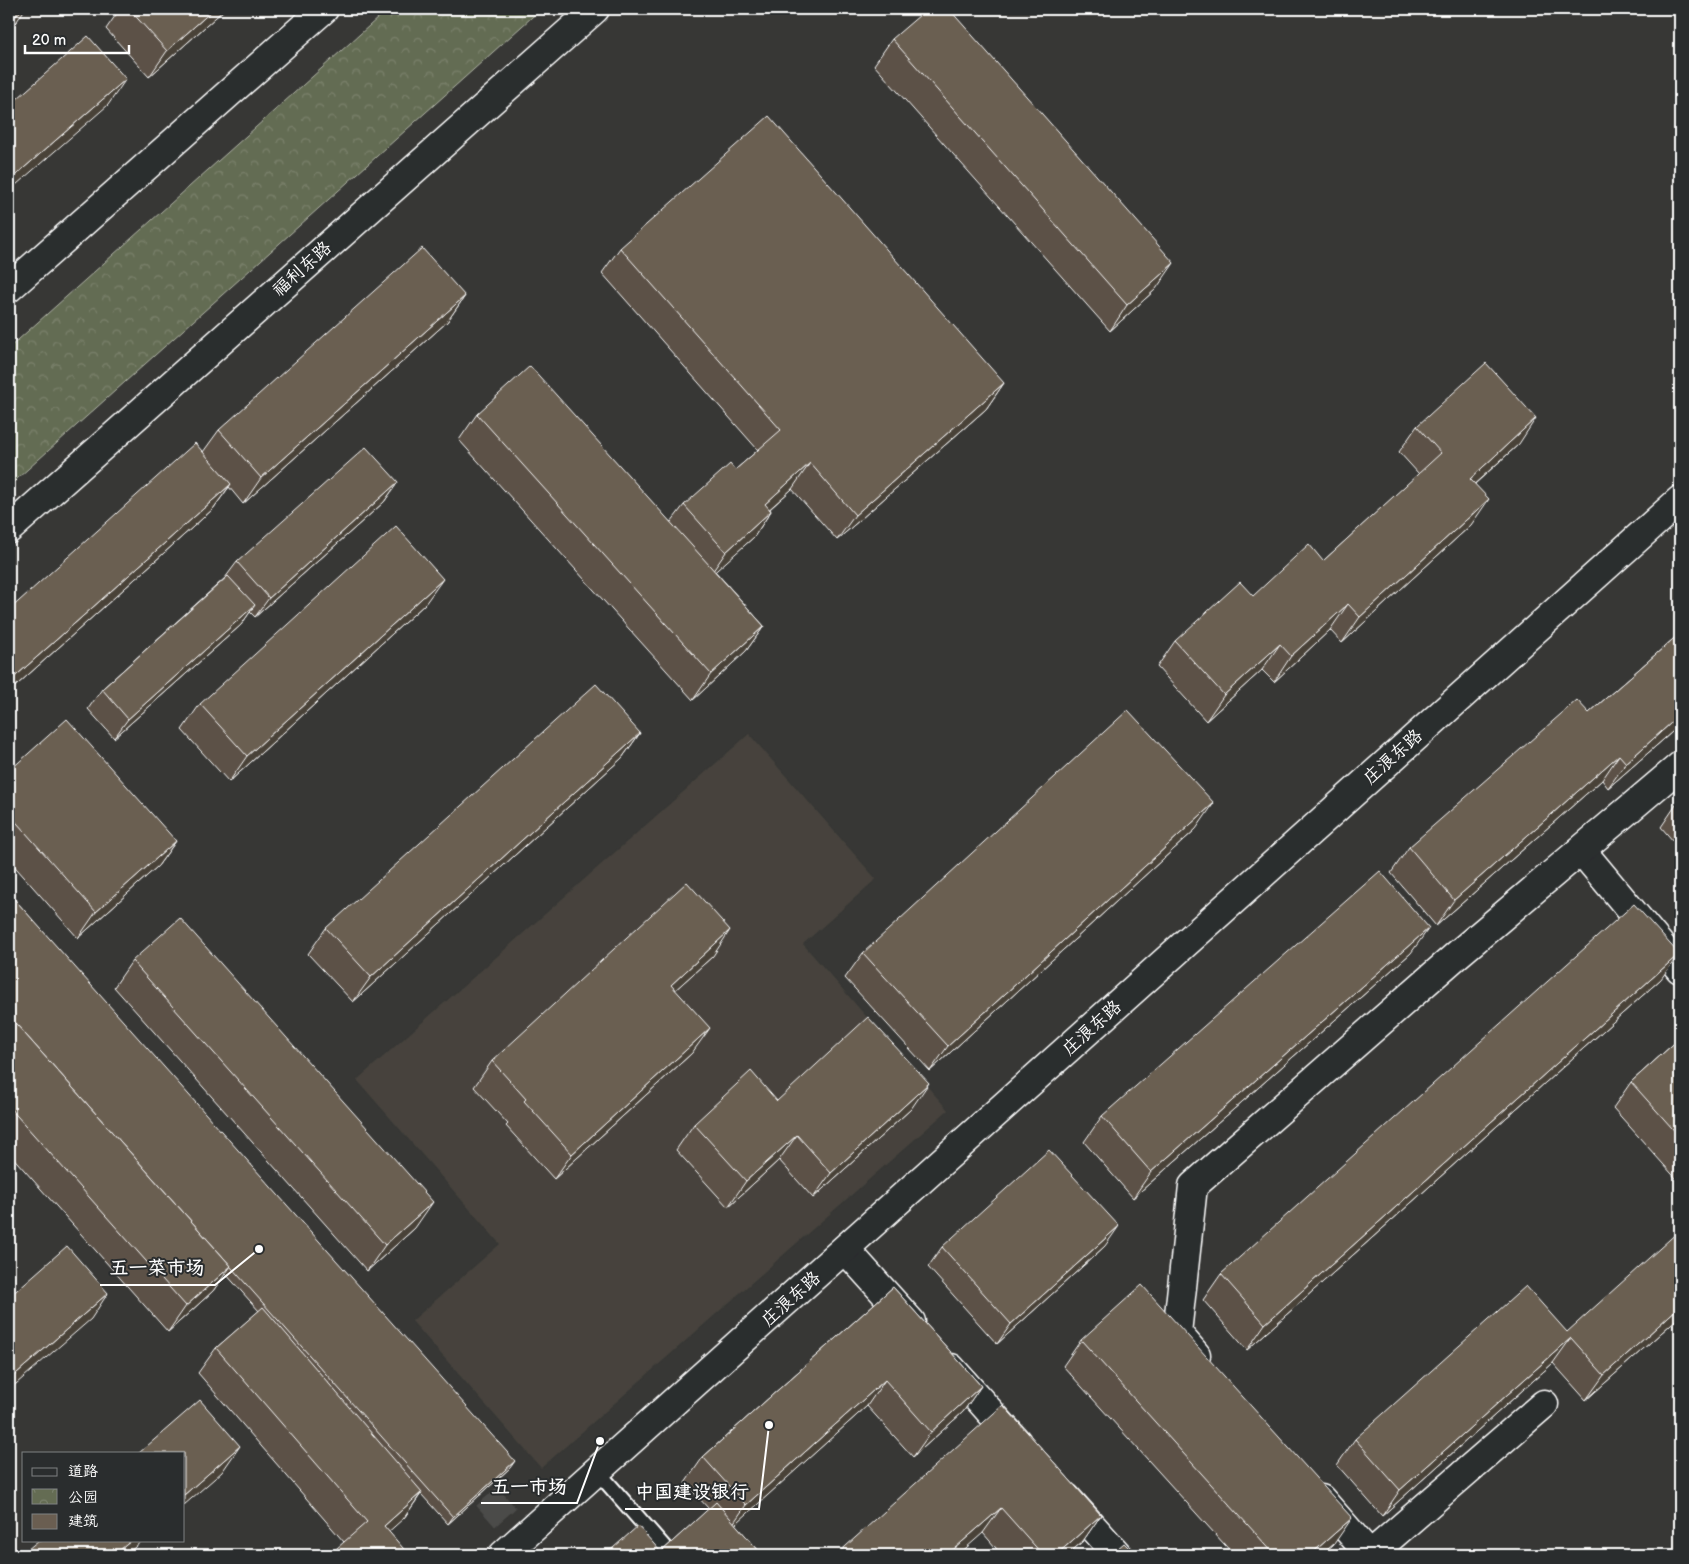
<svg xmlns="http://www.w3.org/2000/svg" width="1689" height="1564" viewBox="0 0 1689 1564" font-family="'Balsamiq Sans','LXGW WenKai TC',sans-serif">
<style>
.built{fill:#46433d}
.park{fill:url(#park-crowns);stroke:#b2b6a9}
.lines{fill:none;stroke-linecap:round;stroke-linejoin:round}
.street-tunnel{stroke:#4b4b49;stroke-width:28;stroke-dasharray:28 14;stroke-linecap:butt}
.lane-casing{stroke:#fff;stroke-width:18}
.street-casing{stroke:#fff;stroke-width:31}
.secondary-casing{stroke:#fff;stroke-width:31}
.lane{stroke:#2a2d2e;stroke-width:14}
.street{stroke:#2a2d2e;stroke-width:28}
.secondary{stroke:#2a2d2e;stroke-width:28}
.wall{fill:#5b5146;stroke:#fff}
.shaded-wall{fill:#4a4239;stroke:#fff}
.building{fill:#6a5e51;stroke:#fff}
.labels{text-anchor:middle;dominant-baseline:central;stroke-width:4;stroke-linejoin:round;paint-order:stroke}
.street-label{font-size:18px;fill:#fff;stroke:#2a2d2e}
.leader{fill:none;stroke:#fff;stroke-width:2}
.callout-dot{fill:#fff;stroke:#2a2d2e;stroke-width:2}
.callout-label{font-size:19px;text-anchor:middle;font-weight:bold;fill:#fff;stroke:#2a2d2e;stroke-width:4;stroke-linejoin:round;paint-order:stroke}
</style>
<defs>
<pattern id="park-crowns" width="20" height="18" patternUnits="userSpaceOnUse" patternTransform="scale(1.25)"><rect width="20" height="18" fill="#646c53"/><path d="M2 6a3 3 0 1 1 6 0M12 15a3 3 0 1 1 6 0" fill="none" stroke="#7b826d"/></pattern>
</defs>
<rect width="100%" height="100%" fill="#373735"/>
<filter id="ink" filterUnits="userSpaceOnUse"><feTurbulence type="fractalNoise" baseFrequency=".02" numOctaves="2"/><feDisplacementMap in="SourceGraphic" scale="10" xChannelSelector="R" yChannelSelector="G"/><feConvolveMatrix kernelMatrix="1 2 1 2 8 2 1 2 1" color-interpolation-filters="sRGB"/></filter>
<g filter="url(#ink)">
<path class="built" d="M749,734L876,879L803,944L948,1110L541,1468L412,1321L500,1244L357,1080Z"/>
<path class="park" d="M388,9H541L9,486V348Z"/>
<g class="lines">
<path class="street-tunnel" d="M459,1465L523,1537"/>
<defs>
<path id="lane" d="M597,1471L670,1554"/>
<g id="street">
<path d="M1581,850L1680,969"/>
<path d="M846,1250L911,1322"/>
<path d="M1196,1355L1177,1333L1193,1186L1458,954L1680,766"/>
<path d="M951,1368L1017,1442"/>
<path d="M1067,1498L1118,1555"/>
<path d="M1321,1499L1370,1555L1544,1404"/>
</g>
<g id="secondary">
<path d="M9,288L324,9"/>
<path d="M9,529L595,9"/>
<path d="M503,1555L1680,500"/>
</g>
</defs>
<use href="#lane" class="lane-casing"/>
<use href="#street" class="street-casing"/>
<use href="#secondary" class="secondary-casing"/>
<use href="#lane" class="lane"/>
<use href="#street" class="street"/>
<use href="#secondary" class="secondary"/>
</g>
<g class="wall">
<path d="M120,9H225L149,77L106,29Z"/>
<path d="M892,39L1156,289L1110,331L874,65Z"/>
<path d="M620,248L1004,383L986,409L837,540L792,489L770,509L771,511L754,537L715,571L764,626L746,651L693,700L459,440L477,414L671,522L684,505L735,470L758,450L602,273Z"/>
<path d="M465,296L447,322L243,504L229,487L213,509L9,692V610L203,452L219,430Z"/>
<path d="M1417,426L1519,444L1475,484L1471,525L1342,643L1330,630L1274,682L1262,670L1206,721L1157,667L1175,641L1253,596L1323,561L1419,474L1399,452Z"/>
<path d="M398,482L384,502L255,617L250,612L241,625L114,738L88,709L102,689L225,578L237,562Z"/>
<path d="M425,604L229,782L182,730L200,704Z"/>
<path d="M1680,633V725L1608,788L1602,780L1436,926L1391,873L1409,847L1589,713Z"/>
<path d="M640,733L622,758L353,1002L308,954L326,928Z"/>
<path d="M9,771L176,841L158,866L78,938L9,860Z"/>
<path d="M1680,799V849L1661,827Z"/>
<path d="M1196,829L930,1071L845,978L863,953Z"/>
<path d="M9,893L510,1468L448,1524L421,1494L404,1518L344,1542L198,1373L216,1348L259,1311L225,1273L213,1291L168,1332L9,1153Z"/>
<path d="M1411,953L1133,1198L1084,1142L1102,1116Z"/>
<path d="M713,956L675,990L692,1053L554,1179L506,1126L508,1124L474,1087L492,1061Z"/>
<path d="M132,961L415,1228L367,1271L114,987Z"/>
<path d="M1661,979L1247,1350L1203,1300L1221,1274Z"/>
<path d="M1680,1038V1183L1613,1108L1631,1082Z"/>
<path d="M777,1101L911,1109L813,1198L779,1160L728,1207L676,1150L694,1124Z"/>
<path d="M1105,1246L997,1344L928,1267L942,1247Z"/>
<path d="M893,1287L981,1386L963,1412L913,1457L867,1406L735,1524L760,1552L757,1555H605L661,1552L709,1509L685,1483L703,1457Z"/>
<path d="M1680,1316L1586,1400L1553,1363L1382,1516L1337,1465L1355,1439L1567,1332Z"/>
<path d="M1081,1340L1334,1544L1321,1555H1234L1063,1366Z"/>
<path d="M1003,1405L1101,1515L1083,1541L1067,1555H1002L983,1533Z"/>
</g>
<g class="shaded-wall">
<path d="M23,9H25L15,24L9,29V22Z"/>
<path d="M214,9H225L149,77L167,51Z"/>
<path d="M126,79L108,105L9,191V181Z"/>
<path d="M1174,263L1156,289L1110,331L1127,305Z"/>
<path d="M465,296L447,322L243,504L261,478Z"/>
<path d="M1004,383L986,409L837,540L855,515Z"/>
<path d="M1536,418L1519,444L1452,504L1470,479Z"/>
<path d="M810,463L792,489L747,529L765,504Z"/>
<path d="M398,482L384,502L255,617L269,598Z"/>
<path d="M231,484L213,509L9,692V682Z"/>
<path d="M1489,499L1471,525L1342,643L1360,617Z"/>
<path d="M771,511L754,537L708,578L726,552Z"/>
<path d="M443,579L425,604L229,782L247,756Z"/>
<path d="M1348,604L1330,630L1274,682L1291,656Z"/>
<path d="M255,605L241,625L114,738L128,719Z"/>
<path d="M764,626L746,651L693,700L711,674Z"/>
<path d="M1280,644L1262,670L1206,721L1224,695Z"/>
<path d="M1680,715V725L1608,788L1626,763Z"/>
<path d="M640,733L622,758L353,1002L371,977Z"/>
<path d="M1619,755L1602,780L1436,926L1454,900Z"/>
<path d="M1214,803L1196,829L930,1071L948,1046Z"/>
<path d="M176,841L158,866L78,938L96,912Z"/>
<path d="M1429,928L1411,953L1133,1198L1151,1172Z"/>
<path d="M730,930L713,956L653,1010L671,985Z"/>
<path d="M1679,954L1661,979L1247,1350L1265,1324Z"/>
<path d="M710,1028L692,1053L554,1179L572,1154Z"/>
<path d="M929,1083L911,1109L813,1198L831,1173Z"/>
<path d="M797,1135L779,1160L728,1207L746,1181Z"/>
<path d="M433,1202L415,1228L367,1271L385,1245Z"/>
<path d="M1119,1226L1105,1246L997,1344L1011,1324Z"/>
<path d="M231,1266L213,1291L168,1332L186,1306Z"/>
<path d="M108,1293L91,1319L9,1390V1380Z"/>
<path d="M1680,1306V1316L1586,1400L1604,1375Z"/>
<path d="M1571,1338L1553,1363L1382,1516L1400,1490Z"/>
<path d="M885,1380L867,1406L728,1531L746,1505Z"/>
<path d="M981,1386L963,1412L913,1457L931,1432Z"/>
<path d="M240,1446L222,1472L184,1505V1495Z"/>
<path d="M515,1461L510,1468L448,1524L453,1517Z"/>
<path d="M422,1492L404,1518L366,1552L384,1526Z"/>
<path d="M1001,1508L983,1533L958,1555H947Z"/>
<path d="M1101,1515L1083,1541L1067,1555H1056Z"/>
<path d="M1352,1518L1334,1544L1321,1555H1310Z"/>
<path d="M132,1540H143L126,1555H114Z"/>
</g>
<g class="building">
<path d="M9,9H23L9,22Z"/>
<path d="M129,9H214L167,51Z"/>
<path d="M927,9H949L1174,263L1127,305L892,39Z"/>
<path d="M88,36L126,79L9,181V106Z"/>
<path d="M769,116L1004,383L855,515L810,463L765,504L771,511L726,552L684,505L730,464L735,470L781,430L620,248Z"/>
<path d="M422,248L465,296L261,478L219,430Z"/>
<path d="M1486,363L1536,418L1470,479L1489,499L1360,617L1348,604L1291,656L1280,644L1224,695L1175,641L1240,582L1253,596L1309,544L1323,561L1441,453L1417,426Z"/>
<path d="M530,366L764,626L711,674L477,414Z"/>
<path d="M195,443L231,484L9,682V610Z"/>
<path d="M366,447L398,482L269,598L237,562Z"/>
<path d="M396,526L443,579L247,756L200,704Z"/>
<path d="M228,576L255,605L128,719L102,689Z"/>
<path d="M1680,633V715L1626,763L1619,755L1454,900L1409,847L1577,700L1589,713Z"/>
<path d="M596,684L640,733L371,977L326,928Z"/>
<path d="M1128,710L1214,803L948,1046L863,953Z"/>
<path d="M67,719L176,841L96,912L9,814V771Z"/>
<path d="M1380,871L1429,928L1151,1172L1102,1116Z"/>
<path d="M687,882L730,930L671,985L710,1028L572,1154L524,1101L526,1099L492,1061Z"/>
<path d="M9,893L515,1461L453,1517L230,1266H231L9,1016Z"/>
<path d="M1634,904L1679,954L1265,1324L1221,1274Z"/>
<path d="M180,918L433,1202L385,1245L132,961Z"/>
<path d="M9,1016L231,1266L186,1306L9,1107Z"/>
<path d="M868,1017L929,1083L831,1173L797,1135L746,1181L694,1124L751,1071L777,1101Z"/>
<path d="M1680,1038V1137L1631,1082Z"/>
<path d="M1049,1150L1119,1226L1011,1324L942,1247Z"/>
<path d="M1680,1230V1306L1604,1375L1571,1338L1400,1490L1355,1439L1526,1286L1567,1332Z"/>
<path d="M67,1246L108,1293L9,1380V1297Z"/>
<path d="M1142,1285L1352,1518L1310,1555H1275L1081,1340Z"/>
<path d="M893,1287L981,1386L931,1432L885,1380L746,1505L703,1457Z"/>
<path d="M263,1307L422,1492L384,1526L409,1555H329L367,1522L216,1348Z"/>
<path d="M200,1400L240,1446L184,1495V1453H139Z"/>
<path d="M1003,1405L1101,1515L1056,1555H1043L1001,1508L947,1555H836Z"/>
<path d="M716,1502L760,1552L756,1555H605L638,1526L661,1552Z"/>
<path d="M39,1540H132L114,1555H21Z"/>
<path d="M1124,1543L1136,1555H1110Z"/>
</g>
</g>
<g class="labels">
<g class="street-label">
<text transform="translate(302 269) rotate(-42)">福利东路</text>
<text transform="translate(1393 757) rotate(-42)">庄浪东路</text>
<text transform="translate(1092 1028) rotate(-42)">庄浪东路</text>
<text transform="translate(791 1299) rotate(-42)">庄浪东路</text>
</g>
</g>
<path class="leader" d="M259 1249L215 1285H100M600 1441L577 1503H481M769 1425L759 1509H625"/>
<g class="callout-dot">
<circle cx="259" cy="1249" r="5"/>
<circle cx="600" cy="1441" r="5"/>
<circle cx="769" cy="1425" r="5"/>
</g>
<g class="callout-label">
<text x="157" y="1274">五一菜市场</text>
<text x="529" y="1493">五一市场</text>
<text x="692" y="1498">中国建设银行</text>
</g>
<rect width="1689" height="1564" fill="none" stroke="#2a2d2e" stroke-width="30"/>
<rect x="15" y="15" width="1659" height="1534" fill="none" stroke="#fff" stroke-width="2" filter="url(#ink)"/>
<rect x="22" y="1452" width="162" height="90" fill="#2a2d2e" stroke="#7f8182"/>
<rect x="32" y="1468" width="25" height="8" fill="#2a2d2e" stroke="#7f8182"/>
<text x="68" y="1476" font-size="15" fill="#ffffff">道路</text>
<rect x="32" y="1489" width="25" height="15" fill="url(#park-crowns)" stroke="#7f8182"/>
<text x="68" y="1502" font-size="15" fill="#ffffff">公园</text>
<rect x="32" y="1514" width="25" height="15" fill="#6a5e51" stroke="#7f8182"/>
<text x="68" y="1526" font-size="15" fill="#ffffff">建筑</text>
<path d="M25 45v8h104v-8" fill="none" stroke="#ffffff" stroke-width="2.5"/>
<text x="32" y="45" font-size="15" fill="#ffffff" stroke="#2a2d2e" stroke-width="4" paint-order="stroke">20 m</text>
</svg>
